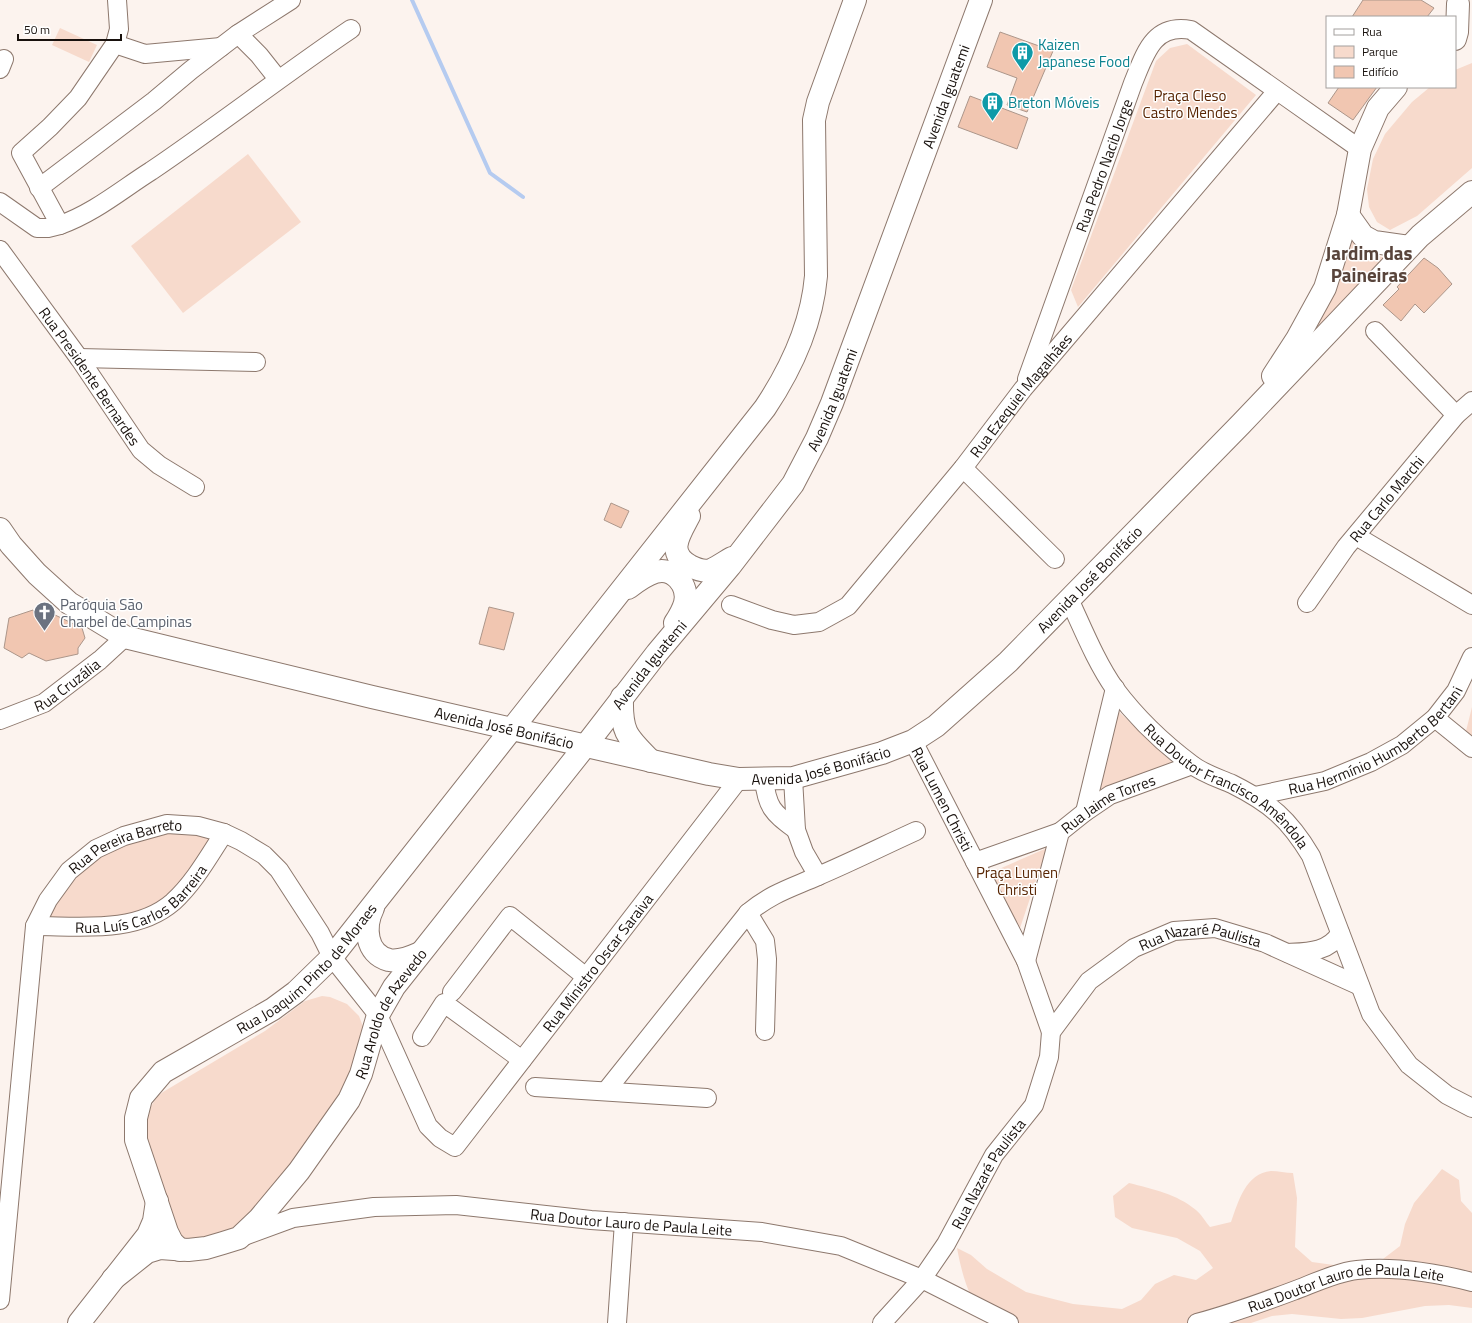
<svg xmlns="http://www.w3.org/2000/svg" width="1472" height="1323" viewBox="0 0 1472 1323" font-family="'Titillium Web',sans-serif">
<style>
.green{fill:#f7dacc}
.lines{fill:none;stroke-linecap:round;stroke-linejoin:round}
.stream{stroke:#b5cbf0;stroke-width:4}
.building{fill:#f1c6b1;stroke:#ac968a}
.minor-casing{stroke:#8d786d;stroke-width:20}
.major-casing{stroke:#8d786d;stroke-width:24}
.minor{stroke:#fff;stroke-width:18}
.major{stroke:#fff;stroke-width:22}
.labels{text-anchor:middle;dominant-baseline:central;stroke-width:3;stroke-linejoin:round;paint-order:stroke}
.culture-label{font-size:15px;fill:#0d838f;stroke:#fff;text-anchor:start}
.park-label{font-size:15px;fill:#582503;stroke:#fff}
.street-label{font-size:15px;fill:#18110d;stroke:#fff}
.worship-label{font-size:15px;fill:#5b616d;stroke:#fff;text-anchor:start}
.district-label{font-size:19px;font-weight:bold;fill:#58443b;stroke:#fff}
</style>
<rect width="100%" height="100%" fill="#fcf3ee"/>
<g class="green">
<path d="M60,28L97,45L89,62L52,45Z"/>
<path d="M1187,44L1256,95L1078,307L1071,290L1156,61L1170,48Z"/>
<path d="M1472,63V168L1417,216L1390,230L1377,222L1369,207L1367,189L1373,159L1385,134L1412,102L1430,87H1455V70Z"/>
<path d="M248,154L301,222L183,313L131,246Z"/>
<path d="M1350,234C1362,248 1371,254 1388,259L1286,368Z"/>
<path d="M1472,707V758L1465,751L1466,731Z"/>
<path d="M1117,710L1175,765L1099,792Z"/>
<path d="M160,831H189L214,839C197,863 174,901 147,914C124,926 76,920 50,917L60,898L89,862L127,843Z"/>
<path d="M1047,848L1020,928L990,873Z"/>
<path d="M322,996L330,997L347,1004L359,1016L365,1032L353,1078L247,1224L228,1237L179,1240L145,1138L148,1111L157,1097L163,1092L265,1031L305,1001Z"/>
<path d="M1442,1169L1459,1180L1461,1201L1472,1213V1308L1449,1305L1425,1306L1362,1318L1341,1319L1292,1314L1272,1316L1251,1323H987C970,1301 962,1276 957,1248L971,1255L987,1269L1026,1292L1073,1304L1122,1309L1141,1300L1155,1284L1174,1275L1196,1280L1213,1268L1200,1251L1177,1238L1132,1228L1115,1217L1113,1196L1129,1183C1152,1189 1177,1194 1196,1210C1201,1214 1205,1221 1210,1227L1231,1222C1238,1202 1246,1173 1271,1171C1278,1171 1286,1173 1293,1173L1297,1198L1295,1247L1312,1262L1341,1266L1362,1264L1383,1259L1400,1246L1405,1224L1414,1203Z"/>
</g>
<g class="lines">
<path class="stream" d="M412,0L490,173L523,197"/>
</g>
<g class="building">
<path d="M1363,0H1421L1434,8L1427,17H1352Z"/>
<path d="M1000,32L1053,51L1027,112L1007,105L1017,78L987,67Z"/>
<path d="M1339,87H1377L1353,120L1328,103Z"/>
<path d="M970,96L1028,118L1017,149L958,127Z"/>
<path d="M1424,258L1438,268L1452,284L1424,313L1415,304L1401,321L1383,305L1399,289L1397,287Z"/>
<path d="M611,503L629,511L621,528L604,520Z"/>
<path d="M489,607L514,613L504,650L479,644Z"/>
<path d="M33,610L36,617L53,614L82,628L85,638L78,648V654L46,661L29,653L22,658L4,648L9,618Z"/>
</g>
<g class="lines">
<defs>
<g id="minor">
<path d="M117,0L119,29L115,44L78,98L50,127L21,153L60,225C94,213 121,190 151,171C219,125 283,75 351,29"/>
<path d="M238,34L259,55L278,79"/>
<path d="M115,44L145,54L221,47"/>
<path d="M0,69L4,59"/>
<path d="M39,188L154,101L191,70L238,34L291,0"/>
<path d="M0,202L37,228H48L60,225"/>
<path id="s1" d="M0,250L79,358L141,450L159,465L195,487"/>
<path d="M1375,331L1456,415"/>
<path d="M79,358L256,362"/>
<path id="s2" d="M1027,379L1133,83C1145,54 1153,23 1191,30L1360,149"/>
<path d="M963,468L1055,559"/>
<path d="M1356,536L1472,605"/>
<path id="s3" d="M1069,599C1083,629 1096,662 1115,689C1136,717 1163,743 1191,764C1202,773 1218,778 1232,784C1270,803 1289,819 1311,856L1371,1014L1409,1065L1447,1095L1472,1108"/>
<path id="s4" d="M1307,603L1346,547L1456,415L1472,401"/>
<path id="s5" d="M731,605L772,620L794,625L819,622L848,606L963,468L1023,389L1277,91"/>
<path d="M1435,718L1472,748"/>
<path id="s6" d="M0,720L44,703L100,660L125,637"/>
<path id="s7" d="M913,741L1026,961L1051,1032"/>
<path d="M793,778L796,830L804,852L818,876"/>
<path d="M764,779C767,809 774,813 796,830"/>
<path id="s8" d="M1255,796L1325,781L1371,762L1402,745L1435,718L1456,691L1472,657"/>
<path d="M1085,812L1115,688"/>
<path d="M975,862L1060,832"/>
<path d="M748,913L765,941L767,959L765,1031"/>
<path id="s9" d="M35,926C80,926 136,934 173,902C194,883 209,856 224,833"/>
<path d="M1288,953C1307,952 1330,952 1340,933"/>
<path id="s10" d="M1026,961L1060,832L1085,812L1110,795L1192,765"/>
<path d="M452,992L510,916L586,977"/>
<path d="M422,1037L444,1003L522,1060"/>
<path d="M535,1087L707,1098"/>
<path d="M606,1091L748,913C772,893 791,888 818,876C851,862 883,846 916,831"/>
<path id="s11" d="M244,1236L293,1218L374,1207L456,1205L591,1220L762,1232L841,1246L922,1279L1009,1323"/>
<path id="s12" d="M0,1300L35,926L48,900L69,871L96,849L124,836L167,824L198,826L224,833L241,841L264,855L279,870L320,933L332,957L378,1015L428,1126L440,1138L455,1147L739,779"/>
<path d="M617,1323L624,1222"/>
<path id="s13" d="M882,1323L922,1279L946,1244L994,1155L1034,1105L1049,1057L1051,1032L1089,981L1134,948L1174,931L1215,928L1265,943L1360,986"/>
<path id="s14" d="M1197,1323C1230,1314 1261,1303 1293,1291C1312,1284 1337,1272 1357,1270C1394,1266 1436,1273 1472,1282"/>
</g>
<g id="major">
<path d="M1455,39L1457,32L1458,4"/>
<path d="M1348,215L1363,236L1374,242L1409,247"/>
<path d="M1273,376L1297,339L1325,288L1348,215L1360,149L1378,108L1396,87"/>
<path d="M689,516C679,535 666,553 690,566C696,569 704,572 711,570C718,567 725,562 732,558"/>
<path id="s15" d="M0,529L11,545L37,574L69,603L125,637L372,697L709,774L739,779L793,778L882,753L913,741L936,726L1008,662L1241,424L1420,236L1472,192"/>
<path d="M628,588C636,582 645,575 655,572C674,566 689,586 685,603C683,610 679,617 675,623"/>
<path d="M622,697C621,733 627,737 651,761"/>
<path d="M373,908C364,926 365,954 389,960C400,962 411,957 420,953"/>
<path id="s16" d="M180,1250L172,1242L167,1232L136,1140V1118L141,1098L163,1072L273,1009L296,992L332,957L765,408C791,369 812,323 816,276L814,120L818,102L855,0"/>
<path id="s17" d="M113,1279L147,1252L160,1248L188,1250L206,1248L223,1243L239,1238L259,1219L299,1171L349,1100L361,1074L378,1015L394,987L586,745L657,653L730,566L793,484L817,438L832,403L981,0"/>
<path d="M79,1323L148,1235L154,1221L157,1201"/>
</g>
</defs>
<use href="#minor" class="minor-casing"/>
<use href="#major" class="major-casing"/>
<use href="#minor" class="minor"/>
<use href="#major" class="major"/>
</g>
<defs>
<symbol id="building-pin" viewBox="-11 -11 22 30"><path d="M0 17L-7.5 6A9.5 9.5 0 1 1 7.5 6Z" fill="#0f9aa8" stroke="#fff"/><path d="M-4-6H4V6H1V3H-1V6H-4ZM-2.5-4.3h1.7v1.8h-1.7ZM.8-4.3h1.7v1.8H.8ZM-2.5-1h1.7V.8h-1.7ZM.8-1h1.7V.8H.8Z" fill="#fff"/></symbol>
<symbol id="church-pin" viewBox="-11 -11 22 30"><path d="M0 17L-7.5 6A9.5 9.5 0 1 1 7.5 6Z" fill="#6b7280" stroke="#fff"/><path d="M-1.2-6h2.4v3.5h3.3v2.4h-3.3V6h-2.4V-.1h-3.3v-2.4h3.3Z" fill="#fff"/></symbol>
</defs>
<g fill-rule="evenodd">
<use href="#building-pin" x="1010" y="40" width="25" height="34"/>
<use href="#building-pin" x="980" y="90" width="25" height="34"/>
<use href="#church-pin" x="32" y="600" width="25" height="34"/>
</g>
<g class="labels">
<g class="culture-label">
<text x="1038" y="44">Kaizen<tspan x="1038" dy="17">Japanese Food</tspan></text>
<text x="1008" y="102">Breton Móveis</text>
</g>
<g class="park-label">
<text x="1190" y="95">Praça Cleso<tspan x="1190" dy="17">Castro Mendes</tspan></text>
<text x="1017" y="872">Praça Lumen<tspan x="1017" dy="17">Christi</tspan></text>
</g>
<g class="street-label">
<text stroke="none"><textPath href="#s17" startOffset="1496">Avenida Iguatemi</textPath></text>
<text stroke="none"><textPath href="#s2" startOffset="227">Rua Pedro Nacib Jorge</textPath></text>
<text stroke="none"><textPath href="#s1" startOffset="155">Rua Presidente Bernardes</textPath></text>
<text stroke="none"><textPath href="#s5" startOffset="397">Rua Ezequiel Magalhães</textPath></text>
<text stroke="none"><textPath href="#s17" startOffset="1172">Avenida Iguatemi</textPath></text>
<text stroke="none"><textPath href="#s4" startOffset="131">Rua Carlo Marchi</textPath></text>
<text stroke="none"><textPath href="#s15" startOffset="1217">Avenida José Bonifácio</textPath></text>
<text stroke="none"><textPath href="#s17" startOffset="848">Avenida Iguatemi</textPath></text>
<text stroke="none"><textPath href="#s6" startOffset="76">Rua Cruzália</textPath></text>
<text stroke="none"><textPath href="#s15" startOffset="557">Avenida José Bonifácio</textPath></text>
<text stroke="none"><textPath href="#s8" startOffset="136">Rua Hermínio Humberto Bertani</textPath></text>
<text stroke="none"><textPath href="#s15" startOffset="881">Avenida José Bonifácio</textPath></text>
<text stroke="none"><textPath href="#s3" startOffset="251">Rua Doutor Francisco Amêndola</textPath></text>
<text stroke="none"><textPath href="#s7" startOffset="65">Rua Lumen Christi</textPath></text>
<text stroke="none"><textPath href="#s10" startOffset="190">Rua Jaime Torres</textPath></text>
<text stroke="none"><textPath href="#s12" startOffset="504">Rua Pereira Barreto</textPath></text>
<text stroke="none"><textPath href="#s9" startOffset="115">Rua Luís Carlos Barreira</textPath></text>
<text stroke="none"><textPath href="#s13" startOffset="531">Rua Nazaré Paulista</textPath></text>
<text stroke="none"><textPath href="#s12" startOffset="1241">Rua Ministro Oscar Saraiva</textPath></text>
<text stroke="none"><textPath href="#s16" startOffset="375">Rua Joaquim Pinto de Moraes</textPath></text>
<text stroke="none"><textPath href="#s17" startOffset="411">Rua Aroldo de Azevedo</textPath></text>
<text stroke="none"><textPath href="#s13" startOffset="184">Rua Nazaré Paulista</textPath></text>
<text stroke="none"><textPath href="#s11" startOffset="392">Rua Doutor Lauro de Paula Leite</textPath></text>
<text stroke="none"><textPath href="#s14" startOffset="155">Rua Doutor Lauro de Paula Leite</textPath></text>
</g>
<g class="worship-label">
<text x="60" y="604">Paróquia São<tspan x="60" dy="17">Charbel de Campinas</tspan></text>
</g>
<g class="district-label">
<text x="1369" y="252">Jardim das<tspan x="1369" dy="22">Paineiras</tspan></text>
</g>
</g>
<rect x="1326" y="16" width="130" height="72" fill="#ffffff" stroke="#a3a09e"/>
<rect x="1334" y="29" width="20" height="6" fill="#ffffff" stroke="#a3a09e"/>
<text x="1362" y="36" font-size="12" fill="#18110d">Rua</text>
<rect x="1334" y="46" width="20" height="12" fill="#f7dacc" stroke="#a3a09e"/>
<text x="1362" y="56" font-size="12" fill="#18110d">Parque</text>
<rect x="1334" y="66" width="20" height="12" fill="#f1c6b1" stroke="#a3a09e"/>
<text x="1362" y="76" font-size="12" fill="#18110d">Edifício</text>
<path d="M18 34v6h103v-6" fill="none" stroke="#18110d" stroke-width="2"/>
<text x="24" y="34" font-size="12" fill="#18110d" stroke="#ffffff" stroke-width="3" paint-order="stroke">50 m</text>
</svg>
